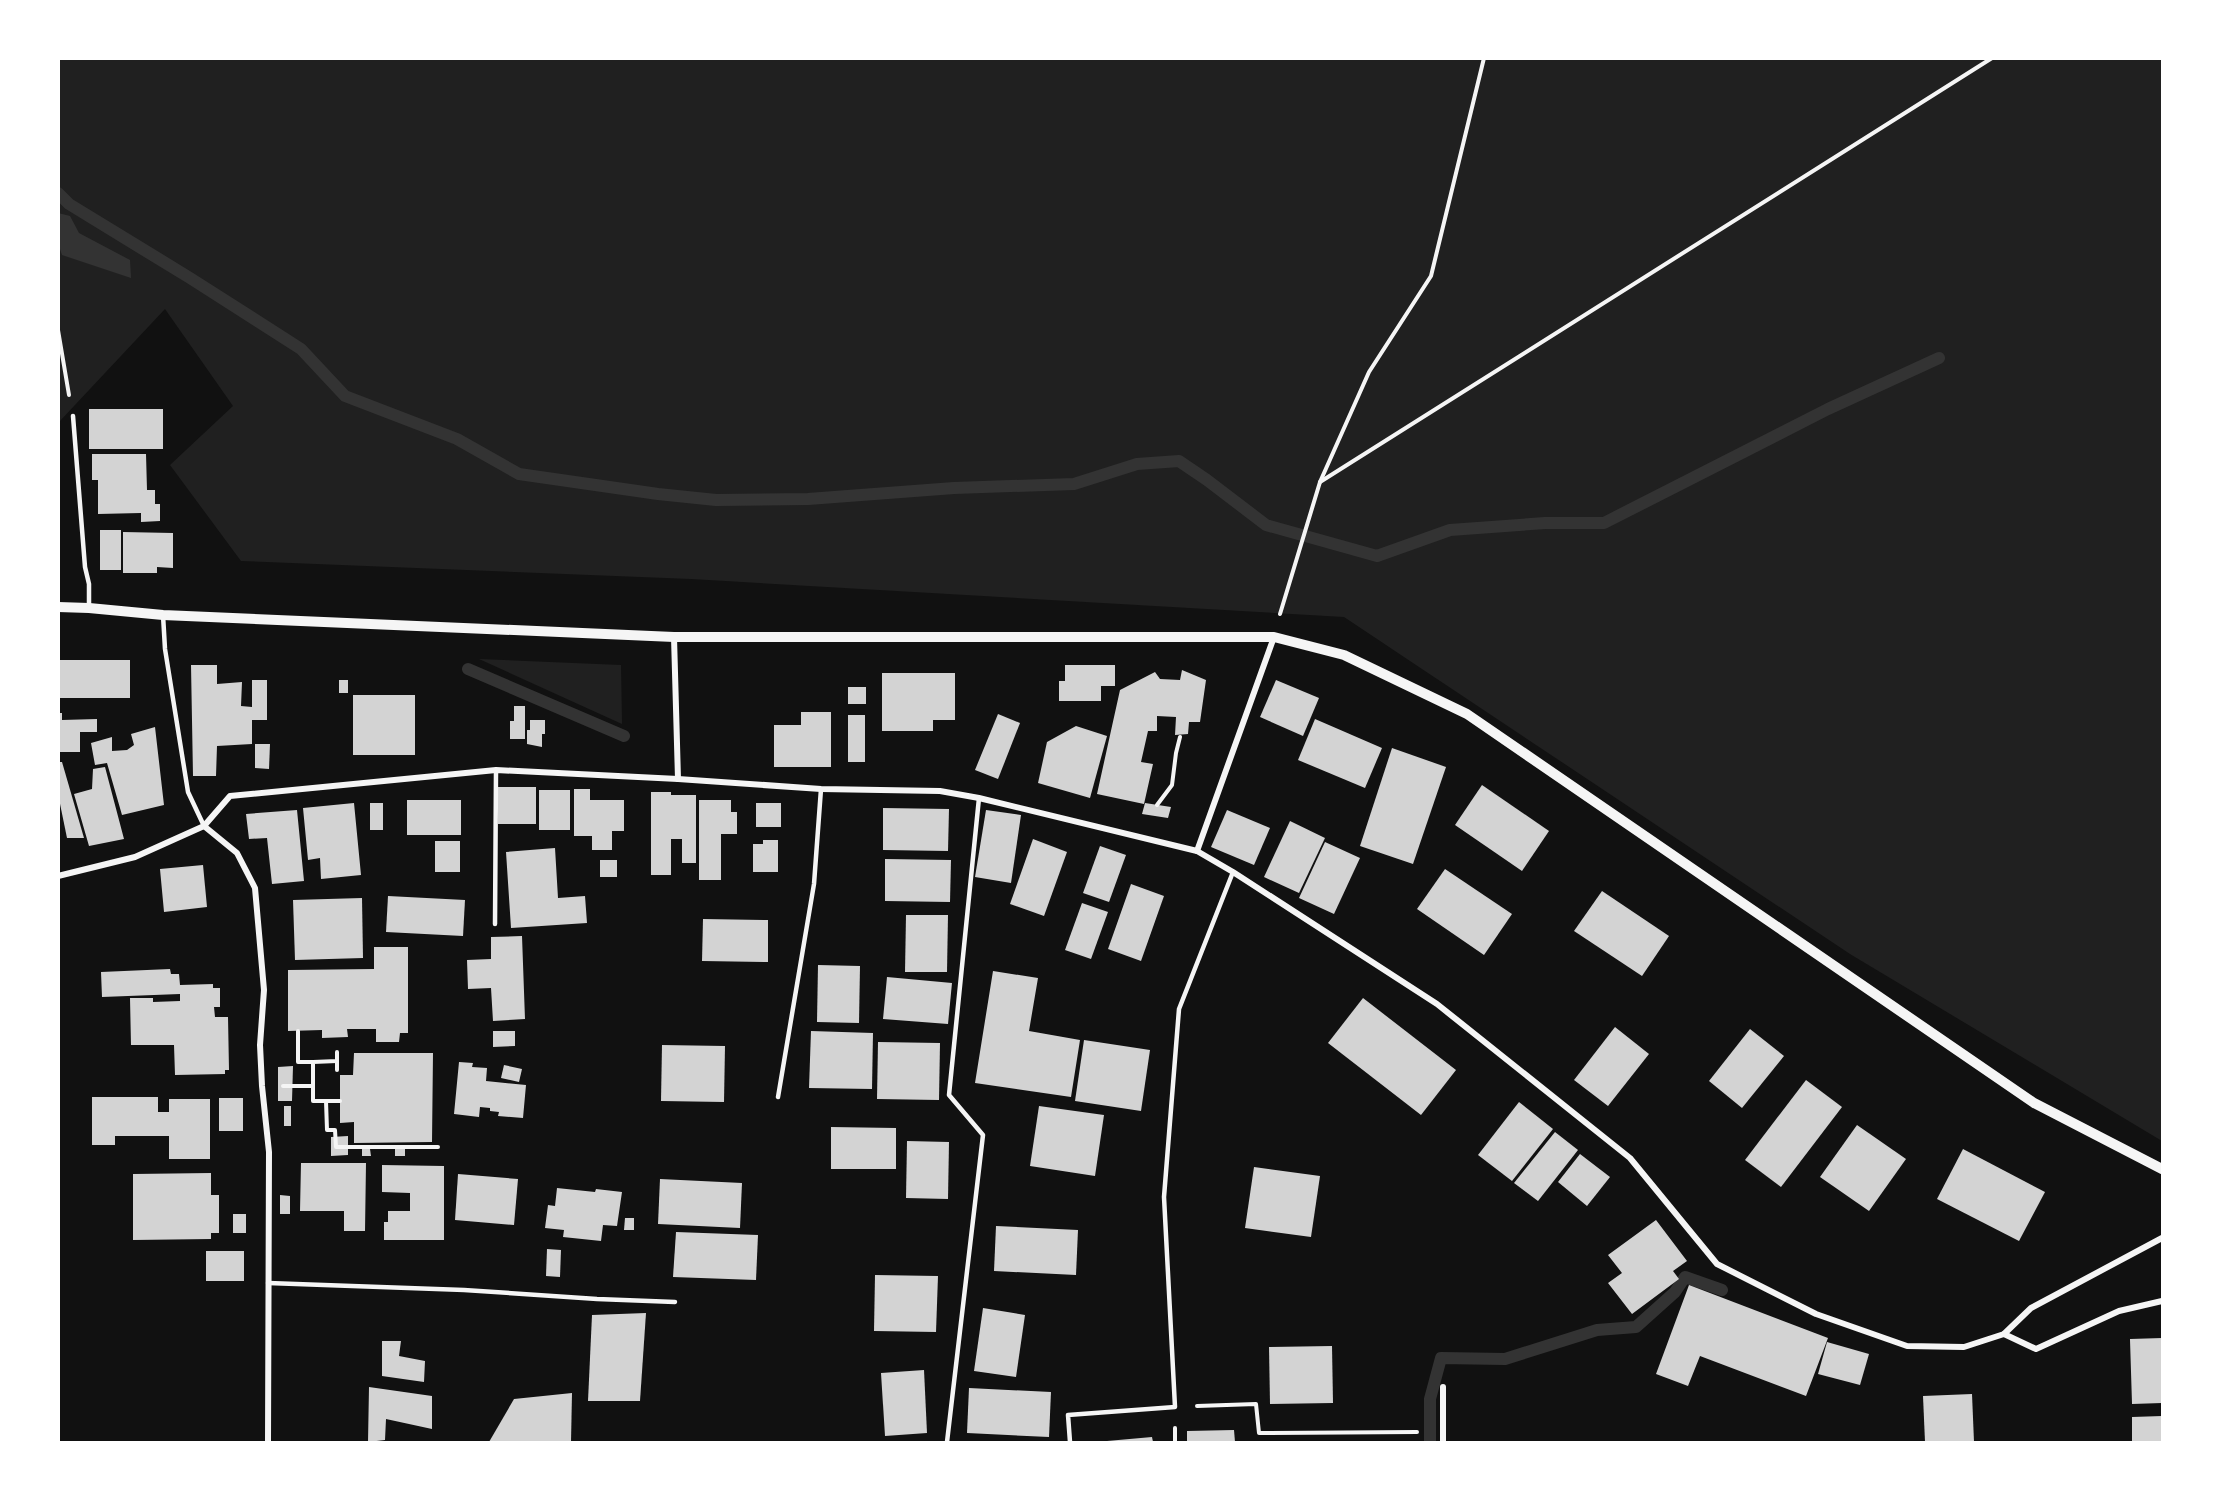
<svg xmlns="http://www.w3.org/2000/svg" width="2221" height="1501" viewBox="0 0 2221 1501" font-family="'Public Sans',sans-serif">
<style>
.green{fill:#202020}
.water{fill:#333}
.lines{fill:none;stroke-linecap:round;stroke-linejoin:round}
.stream{stroke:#333;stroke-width:12}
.building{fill:#d3d3d3}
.path{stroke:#f5f5f5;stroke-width:4}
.service{stroke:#f5f5f5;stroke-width:4.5}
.minor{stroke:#f5f5f5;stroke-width:6}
.tertiary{stroke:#f5f5f5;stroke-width:10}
</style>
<rect width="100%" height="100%" fill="#111"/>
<g class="green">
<path d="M59,59H2162V1141L1850,954L1344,617L691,579L241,561L170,465L233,406L165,309L59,422Z"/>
<path d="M479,659L621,665L622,724Z"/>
</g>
<path class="water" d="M58,213L70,216L79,233L130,260L131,278L62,255L59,246Z"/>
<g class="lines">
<g class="stream">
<path d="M58,193L69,204L190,278L301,349L345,396L457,439L519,474L658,494L716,500L808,499L954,488L1074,484L1137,464L1179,461L1207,480L1266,525L1377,556L1450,530L1545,523H1604L1828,409L1939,358"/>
<path d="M468,669L624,736"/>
<path d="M1430,1442V1399L1441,1358L1505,1359L1597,1330L1636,1327L1675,1292L1685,1277L1722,1290"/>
</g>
</g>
<g class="building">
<rect x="89" y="409" width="74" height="40"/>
<path d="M92,454H146L147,490H155V504H160V521L141,522V513L98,514V480H92Z"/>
<rect x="100" y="530" width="21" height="40"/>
<path d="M123,532L173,533V568L157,567V573H123Z"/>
<rect x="58" y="660" width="72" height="38"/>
<path d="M191,665H217V684L242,682L241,706L252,707V680H267V720H252V744L217,746L216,776H193Z"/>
<path d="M1065,665H1115V686H1101V701H1059V681H1065Z"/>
<path d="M1182,670L1206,680L1200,722H1189L1188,734L1175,735L1176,717L1157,716V731H1148L1141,762L1153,764L1144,804L1097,794L1120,690L1155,672L1160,679L1180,680Z"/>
<path d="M882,673H955V720H933V731H882Z"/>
<rect x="339" y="680" width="9" height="13"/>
<path d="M1276,680L1319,698L1303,736L1260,717Z"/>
<rect x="848" y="687" width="18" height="17"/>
<rect x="353" y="695" width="62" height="60"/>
<path d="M514,706H525V739H510V721H514Z"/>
<path d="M801,712H831V767H774V725H801Z"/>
<path d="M58,713H62V720L97,719V732H80V752H58Z"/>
<path d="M998,714L1020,723L998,779L975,770Z"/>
<rect x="848" y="715" width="17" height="47"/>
<path d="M1315,719L1382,748L1365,788L1298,760Z"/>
<path d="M530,720H545V734H542V747L527,744V730H530Z"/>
<path d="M1076,726L1107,736L1090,798L1038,783L1047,742Z"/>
<path d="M155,727L164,805L122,815L107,763L95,765L91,743L112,737V751L127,750L134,745L131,734Z"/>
<path d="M255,744H270L269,769L255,768Z"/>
<path d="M1392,748L1446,767L1413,864L1360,846Z"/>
<path d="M58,762H62L84,838H67L58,794Z"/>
<path d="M105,767L124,839L89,846L74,794L92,789L93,769Z"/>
<path d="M1482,785L1549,831L1522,871L1455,825Z"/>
<rect x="498" y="787" width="38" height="37"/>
<path d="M574,789H590V800H624V831H612V850H592V836H574Z"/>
<rect x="539" y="790" width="31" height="40"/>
<path d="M651,792H671V795H696V863H682V839H671V875H651Z"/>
<rect x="407" y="800" width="54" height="35"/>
<path d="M699,800H731V812H737V834H721V880H699Z"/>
<path d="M354,803L361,875L321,879L320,858L308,860L303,808Z"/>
<rect x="370" y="803" width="13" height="27"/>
<rect x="756" y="803" width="25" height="24"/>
<path d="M1145,803L1171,807L1168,818L1142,814Z"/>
<path d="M883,808L949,809L948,851L883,850Z"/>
<path d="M297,810L304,881L272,884L267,838L249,839L246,814Z"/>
<path d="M986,810L1021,815L1011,883L975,877Z"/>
<path d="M1227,810L1270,828L1254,865L1211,847Z"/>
<path d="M1290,821L1325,838L1299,893L1264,877Z"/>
<path d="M1033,839L1067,852L1044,916L1010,904Z"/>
<path d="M763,840H778V872H753V844H763Z"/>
<rect x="435" y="841" width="25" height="31"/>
<path d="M1325,842L1360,858L1334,914L1299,898Z"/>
<path d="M1100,846L1126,855L1109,902L1083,893Z"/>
<path d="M555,848L558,898L585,896L587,923L511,928L506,852Z"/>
<path d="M885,859L951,860L950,902L885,901Z"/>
<rect x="600" y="860" width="17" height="17"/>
<path d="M203,865L207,907L164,912L160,869Z"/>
<path d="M1445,869L1512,914L1484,955L1417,909Z"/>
<path d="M1131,884L1164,896L1141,961L1108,949Z"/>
<path d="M1602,891L1669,936L1642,976L1574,931Z"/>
<path d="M388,896L465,900L463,936L386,932Z"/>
<path d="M362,898L363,958L295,960L293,900Z"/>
<path d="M1082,903L1108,912L1091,959L1065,950Z"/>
<path d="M906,915H948L947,972H905Z"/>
<path d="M703,919L768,920V962L702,961Z"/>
<path d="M522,936L525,1019L493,1021L491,988L468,989L467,960L491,959V937Z"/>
<path d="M374,947H408V1033H400L399,1042H376V1029H347L348,1037L322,1038V1030L288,1031V970L374,969Z"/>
<path d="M818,965L860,966L859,1023L817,1022Z"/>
<path d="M170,969L171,974H179L180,985L213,984V988H220V1007H214L215,1017H228L229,1070H225V1074L175,1075L174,1045H131L130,998H153V1002L180,1001V994L102,997L101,972Z"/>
<path d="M993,971L1038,978L1029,1031L1080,1040L1071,1097L975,1083Z"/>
<path d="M887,977L952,983L948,1024L883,1019Z"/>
<path d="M1363,998L1456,1070L1421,1115L1328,1043Z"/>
<path d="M1615,1027L1649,1054L1608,1106L1574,1080Z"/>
<path d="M1750,1029L1784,1056L1742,1108L1709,1081Z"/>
<path d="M493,1031H515V1046L493,1047Z"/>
<path d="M811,1031L873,1033L872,1089L809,1088Z"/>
<path d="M1084,1040L1150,1050L1141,1111L1075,1101Z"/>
<path d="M878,1042L940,1043L939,1100L877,1099Z"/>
<path d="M662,1045L725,1046L724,1102L661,1101Z"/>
<path d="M354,1053H433L432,1142L354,1143V1122L340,1123V1075H353Z"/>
<path d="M459,1062L473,1063L472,1067L487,1068L486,1081L526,1085L523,1118L498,1116L499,1112L490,1111V1108L480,1107L479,1117L454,1114Z"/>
<path d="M504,1065L522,1069L519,1082L501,1078Z"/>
<path d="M293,1066L292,1101H278V1067Z"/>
<path d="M1806,1080L1842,1107L1781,1187L1745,1160Z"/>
<path d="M92,1097H158V1112H169V1099H210V1159H169V1136H115V1145H92Z"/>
<rect x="219" y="1098" width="24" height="33"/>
<path d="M1519,1102L1553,1129L1512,1181L1478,1155Z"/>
<rect x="284" y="1106" width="7" height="20"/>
<path d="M1039,1106L1104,1115L1095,1176L1030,1166Z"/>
<path d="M1857,1125L1906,1159L1869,1211L1820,1177Z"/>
<path d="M831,1127L896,1128V1169H831Z"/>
<path d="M1555,1132L1578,1150L1538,1201L1514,1183Z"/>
<path d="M348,1136V1155L331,1156V1137Z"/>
<path d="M907,1141L949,1142L948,1199L906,1198Z"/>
<path d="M395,1148L405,1149V1156H395Z"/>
<path d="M362,1149H370L371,1156H362Z"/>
<path d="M1963,1149L2045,1192L2019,1241L1937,1199Z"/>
<path d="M1580,1154L1610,1177L1587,1206L1558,1182Z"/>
<path d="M301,1163H366L365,1231H344V1211H300Z"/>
<path d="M382,1165L444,1166V1240H384V1222H388V1211H410V1193L382,1192Z"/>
<path d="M1254,1167L1320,1176L1311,1237L1245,1228Z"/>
<path d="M211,1173V1195H219V1233H211V1239L133,1240V1174Z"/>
<path d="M458,1174L518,1179L514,1225L455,1220Z"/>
<path d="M660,1179L742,1183L740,1228L658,1224Z"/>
<path d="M557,1188L595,1192L596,1189L622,1192L617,1226L603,1225L601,1241L563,1237L564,1230L545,1228L548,1205L555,1206Z"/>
<path d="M280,1195L290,1196V1214H280Z"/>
<rect x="233" y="1214" width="13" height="19"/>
<path d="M625,1218H634V1230H624Z"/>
<path d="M1656,1220L1687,1261L1673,1271L1679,1279L1632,1314L1608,1283L1622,1273L1608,1255Z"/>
<path d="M996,1226L1078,1230L1076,1275L994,1271Z"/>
<path d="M676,1232L758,1235L756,1280L673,1277Z"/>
<path d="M547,1249L561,1250L560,1277L546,1276Z"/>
<rect x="206" y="1251" width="38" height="30"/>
<path d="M875,1275L938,1276L936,1332L874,1331Z"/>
<path d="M1689,1285L1828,1338L1806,1396L1700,1356L1688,1386L1656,1374Z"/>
<path d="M983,1308L1025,1315L1016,1377L974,1371Z"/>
<path d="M646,1313L640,1401H588L592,1315Z"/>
<path d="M2162,1338V1403L2132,1404L2130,1339Z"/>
<path d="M382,1341H401L399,1356L425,1361L424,1382L382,1376Z"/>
<path d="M1827,1342L1869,1354L1860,1385L1818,1374Z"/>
<path d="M1332,1346L1333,1403L1270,1404L1269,1347Z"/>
<path d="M924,1370L927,1433L885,1436L881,1373Z"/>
<path d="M369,1387L432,1396V1429L386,1419L385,1440L368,1442Z"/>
<path d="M969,1388L1051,1392L1049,1437L967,1433Z"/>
<path d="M572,1393L571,1442H489L514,1399Z"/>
<path d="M1972,1394L1974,1442H1925L1923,1396Z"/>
<path d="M2162,1416V1442H2132V1417Z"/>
<path d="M1234,1430L1235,1442H1187V1431Z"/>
<path d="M1152,1437L1153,1442H1107V1441Z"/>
</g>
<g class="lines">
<g class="path">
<path d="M58,330L69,395"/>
<path d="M1320,482L1992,58"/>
<path d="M1280,614L1320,482L1369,372L1431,276L1484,58"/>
<path d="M1157,805L1172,785L1176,753L1180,737"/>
<path d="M298,1031V1062H313"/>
<path d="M337,1061V1070"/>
<path d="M283,1086H313V1101H340"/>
<path d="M313,1086V1062L337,1061V1052"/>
<path d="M326,1101L327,1130H335L336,1147H438"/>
<path d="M1197,1406L1256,1404L1259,1433L1417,1432"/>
<path d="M1175,1428V1442"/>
</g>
<g class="service">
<path d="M73,416L85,567L89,584V607"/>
<path d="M163,615L165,649L188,792L204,826"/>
<path d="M495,924L496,770"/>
<path d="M778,1097L814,884L821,789"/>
<path d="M268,1283L464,1290L597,1299L675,1302"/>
<path d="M947,1442L983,1135L949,1095L979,798"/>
<path d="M1070,1442L1068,1415L1175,1407L1164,1197L1179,1009L1233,872"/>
</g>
<g class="minor">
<path d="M674,637L678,779"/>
<path d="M204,826L237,853L255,888L264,990L260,1045L262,1086L269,1152L268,1442"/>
<path d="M1197,851L1274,637"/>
<path d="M58,876L135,857L204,826L230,796L496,770L678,779L821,789L940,791L979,798L1197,851L1233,872L1437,1004L1630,1158L1717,1264L1816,1314L1907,1346L1964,1347L2004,1334L2031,1308L2162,1238"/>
<path d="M2004,1334L2036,1349L2119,1311L2162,1301"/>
<path d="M1443,1387V1442"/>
</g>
<path class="tertiary" d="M58,607L89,608L163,615L674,637H1274L1344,655L1467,714L2034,1103L2162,1169"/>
</g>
<rect width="2221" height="1501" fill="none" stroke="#ffffff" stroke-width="120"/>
</svg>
